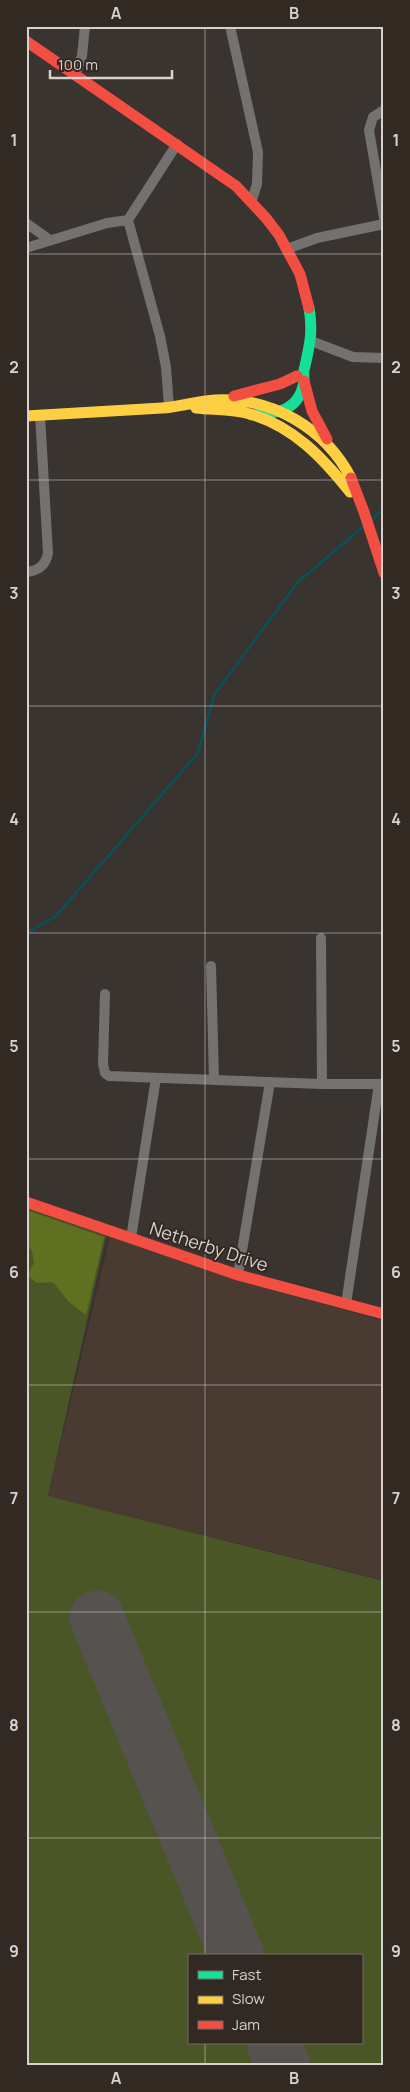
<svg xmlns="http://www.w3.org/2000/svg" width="410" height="2092" viewBox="0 0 410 2092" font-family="Manrope,sans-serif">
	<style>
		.built { fill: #4a3b32 }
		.green { fill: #4b5627; fill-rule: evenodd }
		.forest { fill: #5f7121 }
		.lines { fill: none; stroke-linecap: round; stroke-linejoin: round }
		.stream { stroke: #07525b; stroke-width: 2.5 }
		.runway { stroke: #565250; stroke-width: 55 }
		.street { stroke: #747171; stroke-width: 10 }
		.fast { stroke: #16e098; stroke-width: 11 }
		.slow { stroke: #ffcf43; stroke-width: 11 }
		.jam { stroke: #f24e42; stroke-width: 11 }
		.grid { fill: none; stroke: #d7d0cd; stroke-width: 1; stroke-opacity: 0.55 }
		.labels { text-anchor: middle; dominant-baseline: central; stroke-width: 4; stroke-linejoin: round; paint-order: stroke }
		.street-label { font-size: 18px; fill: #d7d0cd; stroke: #322923 }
		.neatline { fill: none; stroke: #d7d0cd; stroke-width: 2 }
		.grid-label { font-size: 16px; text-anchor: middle; font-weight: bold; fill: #d7d0cd }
	</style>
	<rect width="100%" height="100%" fill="#3a3430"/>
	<path class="built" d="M 110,1237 L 237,1280 L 384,1321 L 384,1580 L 48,1496 Z"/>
	<path class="green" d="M 26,1208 L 106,1236 L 48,1496 L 384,1581 L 384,2066 L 26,2066 ZM 189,1956 L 361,1956 L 361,2043 L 189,2043 Z"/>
	<path class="forest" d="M 26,1210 L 104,1237 L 86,1315 L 69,1302 L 53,1282 L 37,1283 L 27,1275 L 34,1263 L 32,1251 L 26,1243 Z"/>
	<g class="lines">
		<path class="stream" d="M 372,519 L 384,509
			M 26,933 L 55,917 L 198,753 L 214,695 L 298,582 L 364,526"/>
		<path class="runway" d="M 97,1618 L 237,1956
			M 274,2043 L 283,2066"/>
		<path class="street" d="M 230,26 L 258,152 L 257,184 L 252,200
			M 75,75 L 82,56 L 85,26
			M 384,110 L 373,117 L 369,130 L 384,218
			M 128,220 L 160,336 L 166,367 L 169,407
			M 26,223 L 50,240
			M 26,248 L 107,223 L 128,220 L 177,144
			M 287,249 L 317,238 L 384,224
			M 311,341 L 353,357 L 384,358
			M 26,572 C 38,571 46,565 48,553 L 40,415
			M 321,938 L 322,1084
			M 211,966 L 214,1079
			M 105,994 L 103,1064 L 105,1073 L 109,1076 L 322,1084 L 384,1084
			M 131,1238 L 156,1078
			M 238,1275 L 270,1082
			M 346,1304 L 379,1084"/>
		<path class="fast" d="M 251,415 C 276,414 300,411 304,381 C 304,376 303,371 305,366 C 310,344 313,330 309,308"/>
		<path class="slow" d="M 196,408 C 214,410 233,409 250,414 C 293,426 323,458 350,492
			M 26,416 C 71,413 117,411 162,408 C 180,407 197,401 215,400 C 272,397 325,428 351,478"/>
		<path class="jam" d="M 26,41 L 236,186 L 266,218 L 279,235 L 300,274 L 309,308
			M 304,381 L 312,411 L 327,439
			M 234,396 L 280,384 L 297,376
			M 351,478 L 364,512 L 384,573
			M 26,1202 L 238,1275 L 384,1314"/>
	</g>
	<path class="grid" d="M 205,26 L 205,1956M 26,254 L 384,254M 26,480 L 384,480M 26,706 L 384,706M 26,933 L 384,933M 26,1159 L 384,1159M 26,1385 L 384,1385M 26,1612 L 384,1612M 26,1838 L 384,1838M 205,2043 L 205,2066"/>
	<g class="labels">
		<g class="street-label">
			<text transform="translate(209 1246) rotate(18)">Netherby Drive</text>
		</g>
	</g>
	<rect width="410" height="2092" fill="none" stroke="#322923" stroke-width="55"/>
	<rect x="188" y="1954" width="175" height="90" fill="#322923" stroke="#746c67"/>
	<rect x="198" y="1971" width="25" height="8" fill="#16e098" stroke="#746c67"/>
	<text x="232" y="1980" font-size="15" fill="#d7d0cd">Fast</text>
	<rect x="198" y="1996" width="25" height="8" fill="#ffcf43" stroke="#746c67"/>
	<text x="232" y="2004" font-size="15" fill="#d7d0cd">Slow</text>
	<rect x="198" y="2021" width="25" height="8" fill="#f24e42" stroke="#746c67"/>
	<text x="232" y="2030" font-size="15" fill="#d7d0cd">Jam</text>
	<path d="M50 70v8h122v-8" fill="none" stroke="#d7d0cd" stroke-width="2.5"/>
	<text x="58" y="70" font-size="15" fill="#d7d0cd" stroke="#322923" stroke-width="4" paint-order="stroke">100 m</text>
	<rect x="28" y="28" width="354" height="2036" class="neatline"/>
	<g class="grid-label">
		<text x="116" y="19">A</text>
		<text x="294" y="19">B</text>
		<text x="14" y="146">1</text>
		<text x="396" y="146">1</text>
		<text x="14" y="373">2</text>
		<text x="396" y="373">2</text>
		<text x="14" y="599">3</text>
		<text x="396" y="599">3</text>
		<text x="14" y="825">4</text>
		<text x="396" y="825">4</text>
		<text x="14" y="1052">5</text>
		<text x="396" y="1052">5</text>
		<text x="14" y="1278">6</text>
		<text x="396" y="1278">6</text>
		<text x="14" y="1504">7</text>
		<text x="396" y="1504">7</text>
		<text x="14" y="1731">8</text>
		<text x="396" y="1731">8</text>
		<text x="14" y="1957">9</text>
		<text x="396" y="1957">9</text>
		<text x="116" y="2084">A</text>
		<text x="294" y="2084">B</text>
	</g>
</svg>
